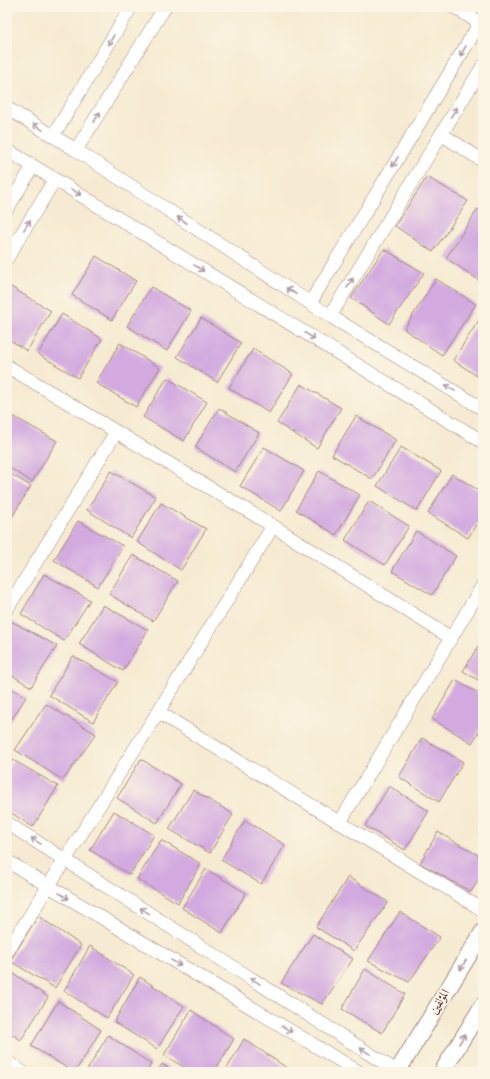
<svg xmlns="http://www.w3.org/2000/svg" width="490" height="1079" viewBox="0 0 490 1079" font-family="'Sorts Mill Goudy',Amiri,serif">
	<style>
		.building { fill: #d2aae0 }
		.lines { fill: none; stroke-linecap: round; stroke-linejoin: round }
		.minor-casing { stroke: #a0857e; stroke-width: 14 }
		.tertiary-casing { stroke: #a0857e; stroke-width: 18 }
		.minor { stroke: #fff; stroke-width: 13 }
		.tertiary { stroke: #fff; stroke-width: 16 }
		.oneway { stroke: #ae9aa0 }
		.labels { text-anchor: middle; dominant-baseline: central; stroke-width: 4; stroke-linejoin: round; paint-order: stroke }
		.street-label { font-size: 12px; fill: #4a1f2b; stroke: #fcf5e5 }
	</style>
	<rect width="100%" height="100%" fill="#fcf5e5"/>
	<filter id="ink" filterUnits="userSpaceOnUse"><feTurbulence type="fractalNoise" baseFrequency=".025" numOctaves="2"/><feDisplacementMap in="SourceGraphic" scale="8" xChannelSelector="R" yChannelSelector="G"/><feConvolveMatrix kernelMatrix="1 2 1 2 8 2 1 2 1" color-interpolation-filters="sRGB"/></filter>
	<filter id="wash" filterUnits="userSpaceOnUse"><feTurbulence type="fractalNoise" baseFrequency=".012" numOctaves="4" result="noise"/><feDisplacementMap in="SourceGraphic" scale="16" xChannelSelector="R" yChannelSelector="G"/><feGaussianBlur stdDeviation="0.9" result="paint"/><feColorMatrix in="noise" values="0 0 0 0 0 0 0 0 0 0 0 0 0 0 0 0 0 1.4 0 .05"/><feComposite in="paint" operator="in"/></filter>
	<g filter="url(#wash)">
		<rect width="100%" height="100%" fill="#f6ebd2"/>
		<g id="blocks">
			<path class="building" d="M 427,177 L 468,201 L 433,252 L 395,226 Z
				M 478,209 L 483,212 L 483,283 L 446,258 Z
				M 384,249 L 424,273 L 389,324 L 351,298 Z
				M 96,256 L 136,281 L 112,320 L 72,295 Z
				M 436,279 L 476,304 L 442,355 L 404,329 Z
				M 11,287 L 51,311 L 27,351 L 7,338 L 7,293 Z
				M 151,287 L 191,311 L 167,351 L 127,326 Z
				M 62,314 L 102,339 L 78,378 L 38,354 Z
				M 483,314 L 483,380 L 453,360 Z
				M 201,318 L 241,343 L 217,382 L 177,357 Z
				M 120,343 L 160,368 L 136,407 L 96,383 Z
				M 253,349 L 293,374 L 269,413 L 229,388 Z
				M 167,378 L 207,402 L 184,441 L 143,417 Z
				M 301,384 L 341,408 L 317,448 L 277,423 Z
				M 219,408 L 259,433 L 235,472 L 195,447 Z
				M 11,415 L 57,441 L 32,482 L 7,466 L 7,422 Z
				M 356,416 L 396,440 L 372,479 L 332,455 Z
				M 264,447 L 304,471 L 281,511 L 240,486 Z
				M 401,447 L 441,471 L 417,511 L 377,486 Z
				M 111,471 L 156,497 L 131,538 L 87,510 Z
				M 319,471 L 360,495 L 336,535 L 296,510 Z
				M 7,472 L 31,486 L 7,525 Z
				M 452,474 L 483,493 L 483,513 L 468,538 L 428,513 Z
				M 369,501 L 409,526 L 385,565 L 345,540 Z
				M 161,503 L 206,529 L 181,570 L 137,542 Z
				M 78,521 L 123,546 L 98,587 L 54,560 Z
				M 416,531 L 456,556 L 432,595 L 392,571 Z
				M 133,555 L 178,581 L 153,621 L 109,594 Z
				M 44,574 L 90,600 L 64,641 L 21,614 Z
				M 103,605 L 148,630 L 123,671 L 79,644 Z
				M 11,621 L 57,646 L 31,687 L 7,672 L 7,628 Z
				M 483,638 L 483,683 L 463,671 Z
				M 73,656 L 118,682 L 93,722 L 49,695 Z
				M 455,680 L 483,696 L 483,725 L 472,743 L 432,719 Z
				M 7,686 L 26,697 L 7,727 Z
				M 46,704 L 96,734 L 63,780 L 15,750 Z
				M 422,738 L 463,762 L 439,802 L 399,777 Z
				M 141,759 L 181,784 L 157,823 L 117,798 Z
				M 13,760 L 58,786 L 33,827 L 7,810 L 7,770 Z
				M 389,786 L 429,811 L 405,850 L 365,826 Z
				M 193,790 L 233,814 L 210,853 L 169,829 Z
				M 114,811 L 154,835 L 130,875 L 90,850 Z
				M 245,820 L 285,845 L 261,884 L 221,860 Z
				M 438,832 L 483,858 L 483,873 L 471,892 L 420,863 Z
				M 161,840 L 201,864 L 178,903 L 137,879 Z
				M 206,869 L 246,893 L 222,933 L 182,908 Z
				M 348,877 L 388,902 L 354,951 L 316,927 Z
				M 400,912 L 440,937 L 409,982 L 368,961 Z
				M 38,916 L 81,945 L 55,988 L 10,961 Z
				M 313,934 L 353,959 L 322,1004 L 281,983 Z
				M 90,946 L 134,975 L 107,1018 L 64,991 Z
				M 7,969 L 48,997 L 21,1040 L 7,1031 Z
				M 365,969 L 405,994 L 382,1033 L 342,1009 Z
				M 140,977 L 184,1006 L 157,1049 L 114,1022 Z
				M 58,1001 L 101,1030 L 75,1072 L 74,1072 L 31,1046 Z
				M 191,1010 L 234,1039 L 214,1072 L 192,1072 L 164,1055 Z
				M 108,1035 L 151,1064 L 147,1072 L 86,1072 Z
				M 244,1039 L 287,1068 L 285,1072 L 225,1072 Z
				M 162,1064 L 174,1072 L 157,1072 Z"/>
		</g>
	</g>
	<g filter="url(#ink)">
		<use href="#blocks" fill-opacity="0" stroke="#a0857e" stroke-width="1"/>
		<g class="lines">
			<g class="minor-casing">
				<path id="minor" d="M 454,7 L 480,23
					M 7,108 L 76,150 L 330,316 L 483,409
					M 441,134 L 483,161
					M 53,136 L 131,7
					M 7,150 L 483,442
					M 76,150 L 165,7
					M 7,209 L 33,166
					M 7,258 L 55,179
					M 310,303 L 483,18
					M 330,316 L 483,66
					M 7,366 L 273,526 L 451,638
					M 7,609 L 116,432
					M 158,712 L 483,910
					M 340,822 L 483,585
					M 7,823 L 398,1072
					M 7,861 L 359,1072
					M 7,952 L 158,712 L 273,526
					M 7,1062 L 22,1072"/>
			</g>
			<g class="tertiary-casing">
				<path id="tertiary" d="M 397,1072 L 483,932
					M 442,1072 L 483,1005"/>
			</g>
			<use href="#minor" class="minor"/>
			<use href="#tertiary" class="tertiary"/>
		</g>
		<defs><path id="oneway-shaft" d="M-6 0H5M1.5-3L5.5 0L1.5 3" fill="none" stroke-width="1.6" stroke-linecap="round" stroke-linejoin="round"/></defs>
		<g class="oneway">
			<use href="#oneway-shaft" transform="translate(111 40) rotate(121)"/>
			<use href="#oneway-shaft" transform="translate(463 51) rotate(121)"/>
			<use href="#oneway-shaft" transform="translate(454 112) rotate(-58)"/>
			<use href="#oneway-shaft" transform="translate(97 117) rotate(-58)"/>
			<use href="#oneway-shaft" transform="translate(38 127) rotate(-148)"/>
			<use href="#oneway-shaft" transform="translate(395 162) rotate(121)"/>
			<use href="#oneway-shaft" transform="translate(76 192) rotate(32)"/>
			<use href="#oneway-shaft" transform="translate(182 220) rotate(-147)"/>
			<use href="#oneway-shaft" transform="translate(27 225) rotate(-58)"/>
			<use href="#oneway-shaft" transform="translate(199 268) rotate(32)"/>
			<use href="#oneway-shaft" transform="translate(350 283) rotate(-59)"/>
			<use href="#oneway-shaft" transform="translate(291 291) rotate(-147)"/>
			<use href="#oneway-shaft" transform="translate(310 336) rotate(32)"/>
			<use href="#oneway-shaft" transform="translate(450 388) rotate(-149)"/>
			<use href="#oneway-shaft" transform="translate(36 841) rotate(-148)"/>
			<use href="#oneway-shaft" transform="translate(64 896) rotate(31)"/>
			<use href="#oneway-shaft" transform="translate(145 911) rotate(-148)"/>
			<use href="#oneway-shaft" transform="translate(176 963) rotate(31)"/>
			<use href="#oneway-shaft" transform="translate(463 965) rotate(121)"/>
			<use href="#oneway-shaft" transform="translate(255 981) rotate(-148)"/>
			<use href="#oneway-shaft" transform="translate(287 1029) rotate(31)"/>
			<use href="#oneway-shaft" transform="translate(462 1039) rotate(-59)"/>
			<use href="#oneway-shaft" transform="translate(365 1051) rotate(-148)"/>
		</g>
	</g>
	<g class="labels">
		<g class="street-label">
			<text transform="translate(440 1002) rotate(-59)">المؤلفين</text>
		</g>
	</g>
	<rect width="490" height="1079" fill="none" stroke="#fcf5e5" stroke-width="24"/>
</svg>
